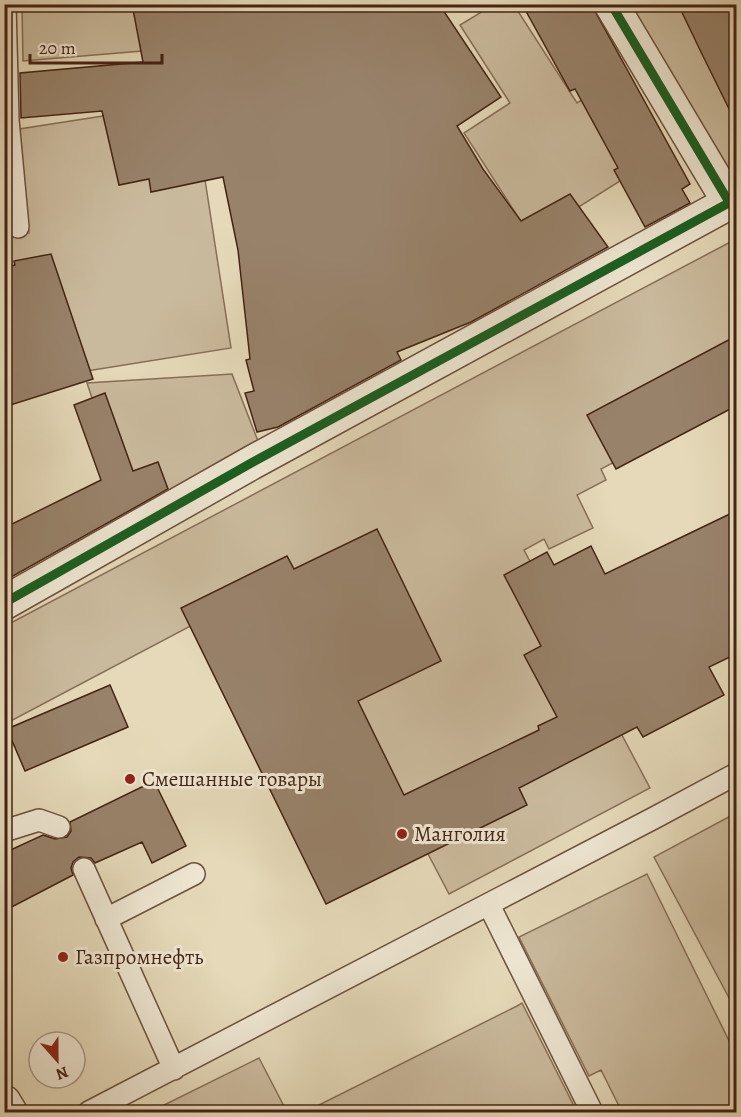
<svg xmlns="http://www.w3.org/2000/svg" width="741" height="1117" viewBox="0 0 741 1117" font-family="Alegreya,serif">
	<style>
		.green { fill: #caba9d; stroke: #886e58; stroke-width: 1.5 }
		.building { fill: #98826a; stroke: #452314; stroke-width: 1.5 }
		.lines { fill: none; stroke-linecap: round; stroke-linejoin: round }
		.service-casing { stroke: #6d503d; stroke-width: 24 }
		.minor-casing { stroke: #6d503d; stroke-width: 36 }
		.tertiary-casing { stroke: #6d503d; stroke-width: 36 }
		.service { stroke: #eee6d2; stroke-width: 21 }
		.minor { stroke: #eee6d2; stroke-width: 33 }
		.tertiary { stroke: #eee6d2; stroke-width: 33 }
		.cycleway-casing { stroke: #eee6d2; stroke-width: 13 }
		.cycleway { stroke: #1b5e20; stroke-width: 9 }
		.poi-dot { fill: #8f2418; stroke: #eee6d2; stroke-width: 2 }
		.labels { text-anchor: middle; dominant-baseline: central; stroke-width: 6; stroke-linejoin: round; paint-order: stroke }
		.poi-label { font-size: 21px; fill: #452314; stroke: #eee6d2; text-anchor: start }
	</style>
	<rect width="100%" height="100%" fill="#e5d9b9"/>
	<filter id="stains"><feTurbulence type="fractalNoise" baseFrequency=".00333" numOctaves="4"/><feColorMatrix values="0 0 0 0 .2 0 0 0 0 .09 0 0 0 0 .02 0 0 0 .5 -.17"/></filter>
	<radialGradient id="worn" r=".72"><stop offset=".6" stop-color="#630" stop-opacity="0"/><stop offset="1" stop-color="#630" stop-opacity=".3"/></radialGradient>
	<path class="green" d="M 22,5 L 145,5 L 154,50 L 23,61 Z
		M 493,5 L 514,5 L 577,103 L 607,84 L 655,159 L 531,237 L 464,133 L 510,103 L 460,25 Z
		M 630,5 L 736,5 L 736,182 L 733,184 Z
		M 193,102 L 231,348 L 5,384 L 4,200 L 10,236 L 29,233 L 13,130 Z
		M 736,239 L 736,397 L 601,469 L 606,480 L 577,495 L 593,528 L 549,549 L 544,539 L 524,550 L 650,788 L 449,894 L 283,577 L 5,724 L 5,626 Z
		M 232,374 L 263,454 L 151,514 L 106,441 L 87,383 Z
		M 736,813 L 736,1011 L 654,857 Z
		M 647,874 L 736,1055 L 736,1104 L 719,1112 L 622,1112 L 601,1070 L 589,1076 L 519,937 Z
		M 522,1003 L 577,1112 L 305,1112 L 517,1006 Z
		M 259,1058 L 287,1112 L 150,1112 Z"/>
	<path class="building" d="M 132,4 L 439,4 L 501,97 L 457,126 L 483,169 L 521,221 L 570,194 L 608,247 L 471,322 L 397,352 L 401,360 L 278,427 L 257,432 L 245,393 L 254,391 L 246,360 L 250,359 L 238,250 L 223,177 L 151,192 L 149,179 L 119,185 L 102,111 L 21,118 L 20,73 L 143,62 Z
		M 522,4 L 591,4 L 690,184 L 682,189 L 690,203 L 645,227 L 614,170 L 618,168 L 575,89 L 570,91 Z
		M 678,4 L 736,4 L 736,123 L 700,50 Z
		M 51,254 L 93,379 L 4,407 L 4,268 L 15,265 L 14,261 Z
		M 736,336 L 736,406 L 616,469 L 587,415 Z
		M 105,393 L 133,471 L 158,462 L 168,489 L 4,581 L 4,528 L 101,480 L 74,405 Z
		M 736,511 L 736,654 L 709,667 L 724,695 L 643,737 L 637,727 L 519,788 L 527,805 L 326,904 L 181,608 L 287,556 L 294,569 L 377,529 L 441,661 L 358,701 L 404,795 L 539,730 L 538,726 L 557,717 L 524,655 L 541,646 L 504,575 L 547,552 L 554,565 L 591,546 L 605,574 Z
		M 110,685 L 128,727 L 25,771 L 7,729 Z
		M 154,781 L 186,846 L 152,863 L 142,842 L 95,863 L 91,858 L 79,857 L 73,862 L 71,868 L 73,875 L 4,911 L 4,853 L 43,835 L 55,839 L 67,837 L 71,831 L 70,822 Z"/>
	<g class="lines">
		<g class="service-casing">
			<path id="service" d="M 5,4 L 8,120 L 18,227
				M 4,831 L 39,820 L 59,827
				M 84,869 L 174,1069
				M 489,905 L 592,1112
				M 106,919 L 194,874
				M 89,1112 L 654,818 L 736,774"/>
		</g>
		<g class="minor-casing">
			<path id="minor" d="M 611,4 L 729,202
				M 4,603 L 253,462 L 736,199"/>
		</g>
		<g class="tertiary-casing">
			<path id="tertiary" d="M 4,1102 L 10,1112"/>
		</g>
		<use href="#service" class="service"/>
		<use href="#minor" class="minor"/>
		<use href="#tertiary" class="tertiary"/>
		<g class="cycleway-casing">
			<path id="cycleway" d="M 611,4 L 729,202
				M 4,603 L 253,462 L 736,199"/>
		</g>
		<use href="#cycleway" class="cycleway"/>
	</g>
	<g class="poi-dot">
		<circle cx="130" cy="779" r="6"/>
		<circle cx="402" cy="834" r="6"/>
		<circle cx="63" cy="957" r="6"/>
	</g>
	<g class="labels">
		<g class="poi-label">
			<text x="142" y="779">Смешанные товары</text>
			<text x="414" y="834">Манголия</text>
			<text x="75" y="957">Газпромнефть</text>
		</g>
	</g>
	<rect width="741" height="1117" fill="none" stroke="#e5d9b9" stroke-width="24"/>
	<rect x="6" y="6" width="729" height="1105" fill="none" stroke="#452314" stroke-width="3"/>
	<rect x="12" y="12" width="717" height="1093" fill="none" stroke="#452314" stroke-width="1.5"/>
	<g transform="translate(57 1060) rotate(159)"><circle r="28" fill="#eee6d2" stroke="#aa9886" stroke-width="1.5"/>
	<path d="M0-4.5L10 22L0 15L-10 22Z" fill="#8f2418"/>
	<text y="-9" font-size="16" font-weight="bold" text-anchor="middle" fill="#452314">N</text>
	</g>
	<path d="M30 54v9h132v-9" fill="none" stroke="#452314" stroke-width="3"/>
	<text x="39" y="54" font-size="18" fill="#452314" stroke="#eee6d2" stroke-width="4.5" paint-order="stroke">20 m</text>
	<rect width="100%" height="100%" filter="url(#stains)"/>
	<rect width="100%" height="100%" fill="url(#worn)"/>
</svg>
